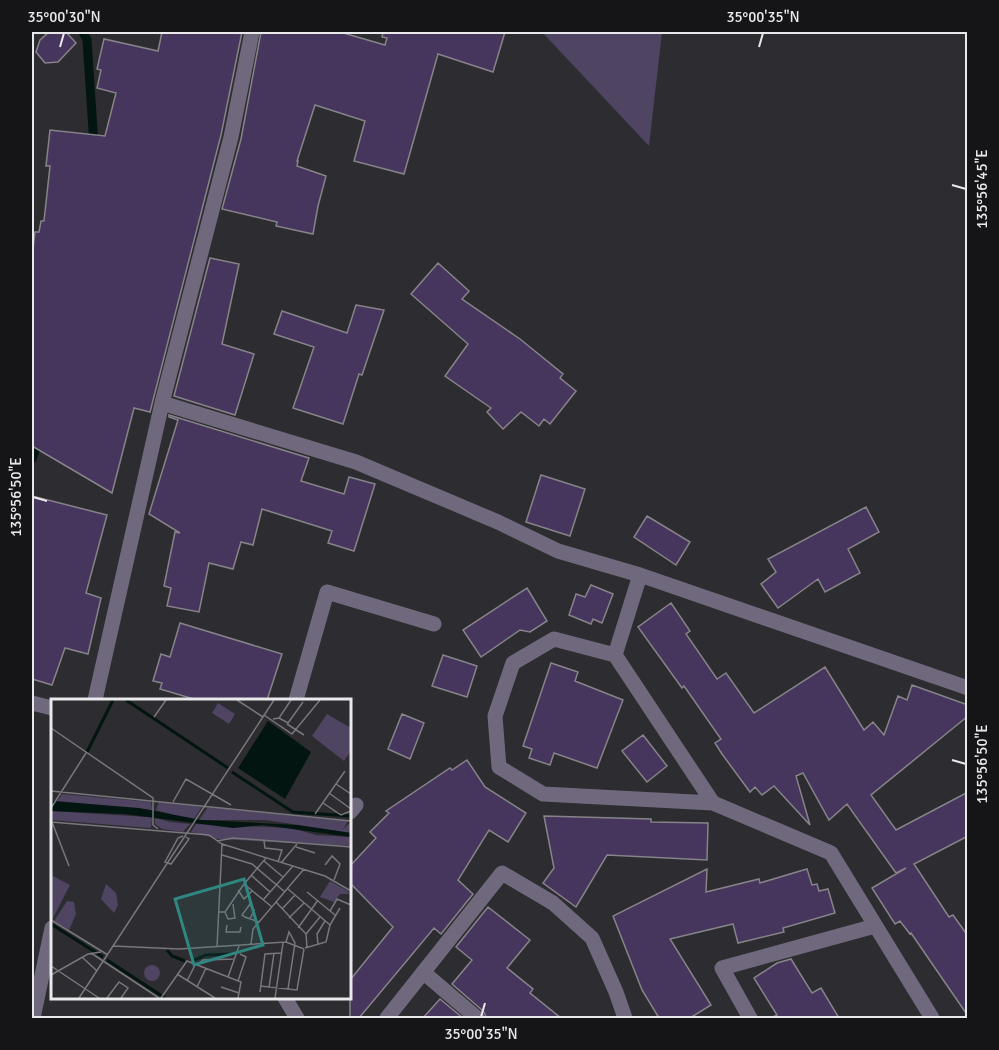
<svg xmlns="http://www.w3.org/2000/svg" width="999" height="1050" viewBox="0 0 999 1050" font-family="Signika,sans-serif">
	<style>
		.green { fill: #4f4461 }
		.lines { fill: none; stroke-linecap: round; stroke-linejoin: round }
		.stream { stroke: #031510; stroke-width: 9 }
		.building { fill: #46355d; stroke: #868489; stroke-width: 1.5 }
		.street { stroke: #70697d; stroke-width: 15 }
		.ticks { fill: none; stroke: #e9e8eb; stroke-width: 2 }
		.inset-river { fill: none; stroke: #031510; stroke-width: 3 }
		.inset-road { fill: none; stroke: #78777b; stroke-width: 1.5 }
		.view { fill: #308781; fill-opacity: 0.15; stroke: #308781; stroke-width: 3 }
		.inset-edge { fill: none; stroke: #e9e8eb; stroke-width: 3 }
		.neatline { fill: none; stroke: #e9e8eb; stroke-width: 2 }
		.ticks-label { font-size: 15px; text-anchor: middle; fill: #e9e8eb }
	</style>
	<rect width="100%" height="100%" fill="#2d2c30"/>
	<path class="green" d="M 542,32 L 662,32 L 649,146 Z"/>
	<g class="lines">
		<path class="stream" d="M 83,32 L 87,40 L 94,145
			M 32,459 L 40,437"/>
	</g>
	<path class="building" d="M 49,32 L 66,32 L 76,43 L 58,62 L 45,63 L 36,52 L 40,40 Z
		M 162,32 L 242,32 L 221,135 L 150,412 L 134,408 L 112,493 L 32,446 L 32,257 L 35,232 L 39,232 L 41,221 L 44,221 L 50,166 L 46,166 L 50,130 L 105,136 L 116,93 L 97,88 L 101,70 L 97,69 L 104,39 L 158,51 Z
		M 261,32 L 340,32 L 385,45 L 387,38 L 382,37 L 383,32 L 505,32 L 493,72 L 438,54 L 404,174 L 354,161 L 365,121 L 315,105 L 297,161 L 298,161 L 297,166 L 326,176 L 318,206 L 313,234 L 276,226 L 277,222 L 222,209 L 241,139 Z
		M 210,258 L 239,264 L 222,344 L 254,354 L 235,415 L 174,396 Z
		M 438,263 L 469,291 L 462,299 L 520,339 L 563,374 L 560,378 L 576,391 L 550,424 L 544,419 L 539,426 L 521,412 L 503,429 L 487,412 L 491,408 L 445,376 L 468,344 L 411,294 Z
		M 356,305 L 384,310 L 362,375 L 359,374 L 343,424 L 293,408 L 314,347 L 274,334 L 282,311 L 347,333 Z
		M 169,415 L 309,458 L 301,481 L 344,494 L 349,477 L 375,484 L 354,551 L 328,543 L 332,531 L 262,509 L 253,545 L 241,542 L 233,569 L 209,563 L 199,612 L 167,606 L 171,588 L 164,586 L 175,532 L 180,533 L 149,514 L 178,420 L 169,417 Z
		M 541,475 L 585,489 L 570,536 L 526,522 Z
		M 32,496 L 107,515 L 86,593 L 101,598 L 88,654 L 65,648 L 52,685 L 32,679 Z
		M 866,507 L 879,532 L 848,549 L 860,573 L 825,592 L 818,579 L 778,608 L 761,584 L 776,572 L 768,559 Z
		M 647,516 L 690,542 L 676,565 L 634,537 Z
		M 591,585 L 613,594 L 602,623 L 593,619 L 591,624 L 569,615 L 576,594 L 585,597 Z
		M 527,588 L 547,621 L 530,632 L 520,630 L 481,657 L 463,630 Z
		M 671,603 L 690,631 L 686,634 L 717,679 L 726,673 L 754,713 L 825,667 L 864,730 L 873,722 L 884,735 L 898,696 L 907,700 L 912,685 L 968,705 L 968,716 L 871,795 L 896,830 L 968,792 L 968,836 L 914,864 L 949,917 L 953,915 L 968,936 L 968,1016 L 911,933 L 910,934 L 900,921 L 895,924 L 872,888 L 906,868 L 896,873 L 847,804 L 829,820 L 803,773 L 796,776 L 810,825 L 774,786 L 762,795 L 755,787 L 750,792 L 722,754 L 715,743 L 721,739 L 684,686 L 682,688 L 638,627 Z
		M 180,623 L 282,654 L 267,700 L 197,700 L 160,689 L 162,683 L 153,681 L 161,654 L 170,657 Z
		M 443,655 L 477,666 L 467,697 L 432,686 Z
		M 551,663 L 578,672 L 575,681 L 623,700 L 597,768 L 554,753 L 550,765 L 529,758 L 532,749 L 523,746 Z
		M 402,714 L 424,723 L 410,759 L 388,749 Z
		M 643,735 L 667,766 L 647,782 L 622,751 Z
		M 467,760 L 485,787 L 526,813 L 508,842 L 489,830 L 458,880 L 473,894 L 441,934 L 434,928 L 359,1018 L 350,1018 L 350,980 L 393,927 L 350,883 L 350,866 L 376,838 L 370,832 L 389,813 L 386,811 L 450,768 L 452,770 Z
		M 544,816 L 651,819 L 651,822 L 708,823 L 707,860 L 607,855 L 576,907 L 543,883 L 554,868 Z
		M 707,869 L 706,892 L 759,879 L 760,883 L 807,869 L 812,885 L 817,884 L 819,891 L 828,889 L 835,913 L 783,928 L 784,932 L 738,943 L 733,924 L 670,939 L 711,1005 L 690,1018 L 659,1018 L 642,990 L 613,916 Z
		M 488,907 L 530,940 L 507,968 L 533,989 L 530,993 L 561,1018 L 487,1018 L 483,1011 L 452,984 L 472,960 L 456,947 Z
		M 791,959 L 812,993 L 821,988 L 839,1018 L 771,1018 L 777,1015 L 754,978 L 777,963 Z
		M 440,999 L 463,1018 L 423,1018 Z"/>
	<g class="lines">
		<path class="street" d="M 162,403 L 356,462 L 498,522 L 558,551 L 640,575 L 968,688
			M 640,575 L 615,655 L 713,803 L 831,853 L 932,1018
			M 615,655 L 554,639 L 513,663 L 495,716 L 499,767 L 543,794 L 713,803
			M 95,700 L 162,403 L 231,137 L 252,32
			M 296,700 L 327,592 L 434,624
			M 32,703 L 52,708
			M 350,812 L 356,805
			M 423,972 L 477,1018
			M 285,998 L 297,1018
			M 33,1018 L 52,928
			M 387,1018 L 502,873 L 553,903 L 592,938 L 616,992 L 625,1018
			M 750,1018 L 722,968 L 875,926"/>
	</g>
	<path class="ticks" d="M 60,47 L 64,33M 759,47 L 763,33M 952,185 L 966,189M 33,497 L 47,501M 952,760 L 966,764M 481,1017 L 485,1003"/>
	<g transform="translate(51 699)">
		<rect width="300" height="300" fill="#2d2c30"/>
		<path d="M 167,4 L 184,15 L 178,25 L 161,14 ZM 276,15 L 300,29 L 300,52 L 293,62 L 261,37 ZM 11,95 L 100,103 L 101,111 L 6,102 ZM 108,103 L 151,108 L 143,120 L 134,119 L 105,111 ZM 157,108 L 297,122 L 292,130 L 300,123 L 300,134 L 215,121 L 148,121 ZM 0,112 L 97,118 L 101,118 L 100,129 L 0,121 ZM 104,119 L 120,123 L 139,125 L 132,133 L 111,130 L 104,125 ZM 145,125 L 241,129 L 265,136 L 300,138 L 300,147 L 167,140 L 140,133 ZM 0,176 L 19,186 L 1,221 L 0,220 ZM 279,182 L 297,192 L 298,195 L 289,195 L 283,203 L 269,198 ZM 55,185 L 65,194 L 67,206 L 63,214 L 50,200 ZM 16,202 L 23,203 L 25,215 L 18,231 L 3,222 ZM93 274a8 8 0 1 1 16 0a8 8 0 1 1-16 0Z" fill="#4f4461"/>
		<path d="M 217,22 L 260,53 L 234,100 L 187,69 ZM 0,102 L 88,109 L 150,121 L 246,126 L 300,134 L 300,138 L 212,126 L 182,129 L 73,115 L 0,112 Z" fill="#031510"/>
		<path class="inset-river" d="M 75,1 L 177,69M 36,53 L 62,1M 181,73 L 242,113 L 298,117M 0,225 L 52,258M 116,251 L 121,257 L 134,262M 56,261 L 114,299M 141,262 L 155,256 L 183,255"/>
		<path class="inset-road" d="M 186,1 L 212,18M 213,16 L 241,35 L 269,1M 103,18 L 115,1M 228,19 L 237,24 L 252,3M 222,20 L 228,19 L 240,1M 236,25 L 253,36M 0,29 L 102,99 L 102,126 L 107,130M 285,85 L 300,95M 0,92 L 300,122M 278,94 L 300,110M 122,103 L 135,80 L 180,106M 272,104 L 290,116 L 300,112M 0,109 L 35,54M 264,115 L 294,72M 0,123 L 158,136 L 171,145 L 274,177 L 300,192M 1,123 L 18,167M 132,137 L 127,139 L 114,163 L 120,165 L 138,140 L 135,138M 166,142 L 182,139 L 300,148M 213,142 L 214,149 L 231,151 L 227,163M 245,148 L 264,154M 171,156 L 201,165 L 234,193M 215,159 L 193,185 L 221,208M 213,162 L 232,178M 230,164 L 246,145M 274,166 L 281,157 L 289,165 L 283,181M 200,176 L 219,193M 237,190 L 279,226 L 275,243 L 254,249M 187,191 L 193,200 L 201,192M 256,193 L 284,216M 212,201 L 242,167M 225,203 L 255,235 L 256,248M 231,210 L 244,196M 279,212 L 286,200 L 300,206M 168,213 L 174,213 L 193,185M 174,213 L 177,220 L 184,219 L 182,205M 238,219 L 253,204M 199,220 L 203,211 L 199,205 L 191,216 L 194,218 L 208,223M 0,221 L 57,256M 176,226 L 175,233 L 189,233 L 190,228M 279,226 L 289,209M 247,229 L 267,201M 255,235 L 269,218M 235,243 L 238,233 L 244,244 L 237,290M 200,245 L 202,230 L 253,170M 267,245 L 266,235 L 274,222M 62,247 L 128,250 L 235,243 L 253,250M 166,248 L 171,145M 40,254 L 108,299M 31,258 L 46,272M 147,265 L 152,261 L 184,260M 0,267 L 48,299M 126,275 L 164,299M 0,276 L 37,255 L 50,253M 177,278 L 188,247M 136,282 L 145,264M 187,282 L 195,258 L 189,255M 209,287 L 246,291 L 253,250M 146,288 L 155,269M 170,288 L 188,294M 218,289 L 223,254M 209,293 L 214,255 L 230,254M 28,299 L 223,1M 56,299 L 68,283 L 77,289 L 70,299M 110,299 L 136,262 L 190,283 L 187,299M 224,299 L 232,244"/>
		<path class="view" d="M 193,180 L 212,246 L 143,266 L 124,200 Z"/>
		<rect width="300" height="300" class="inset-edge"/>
	</g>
	<rect width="999" height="1050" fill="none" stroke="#151517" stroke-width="66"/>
	<rect x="33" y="33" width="933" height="984" class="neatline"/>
	<g class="ticks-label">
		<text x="64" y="22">35°00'30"N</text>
		<text x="763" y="22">35°00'35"N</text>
		<text transform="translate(982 189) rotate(-90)" y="5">135°56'45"E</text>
		<text transform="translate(16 497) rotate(-90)" y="5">135°56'50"E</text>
		<text transform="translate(982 764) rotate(-90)" y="5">135°56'50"E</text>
		<text x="481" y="1039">35°00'35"N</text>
	</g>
</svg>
